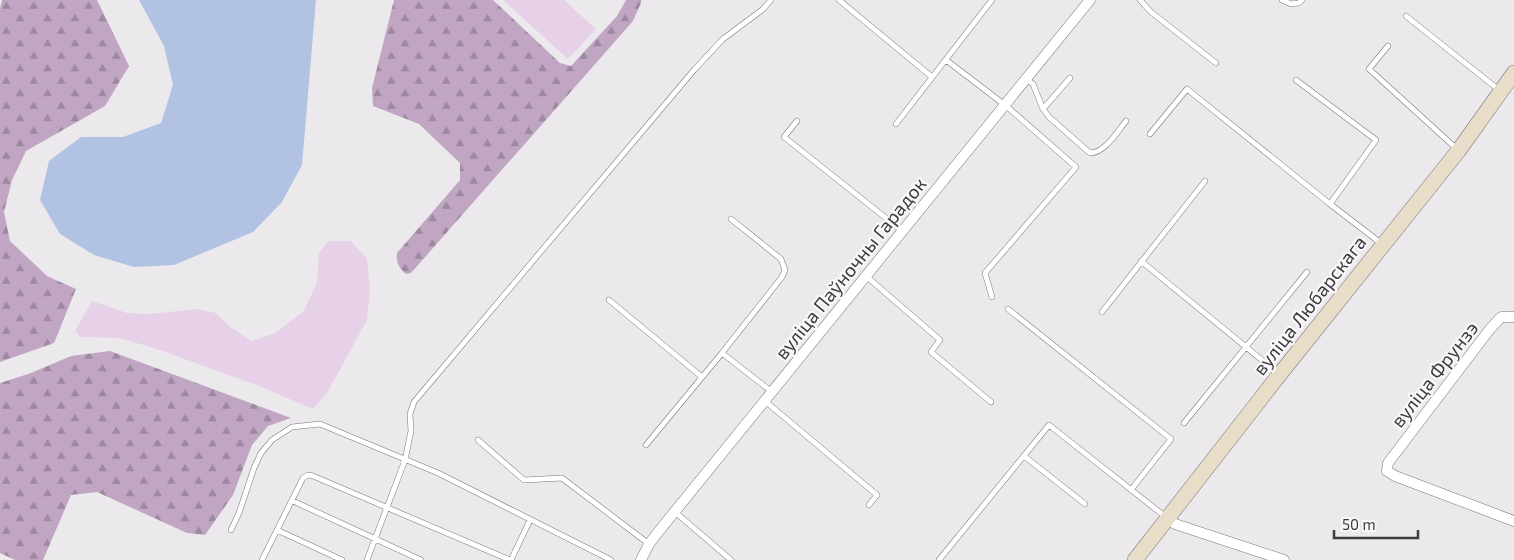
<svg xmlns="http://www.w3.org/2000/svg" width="1514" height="560" viewBox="0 0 1514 560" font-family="'Exo 2',sans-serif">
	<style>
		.green { fill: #e7d1e9 }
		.forest { fill: url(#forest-firs) }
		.water { fill: #b1c2e2 }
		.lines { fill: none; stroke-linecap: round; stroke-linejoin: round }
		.lane-casing { stroke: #79777a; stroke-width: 6 }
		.street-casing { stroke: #79777a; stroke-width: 11 }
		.secondary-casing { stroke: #79777a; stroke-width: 16 }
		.lane { stroke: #fff; stroke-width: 5 }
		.street { stroke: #fff; stroke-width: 10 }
		.secondary { stroke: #e8ddc8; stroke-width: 15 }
		.labels { text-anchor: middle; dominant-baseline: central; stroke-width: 4.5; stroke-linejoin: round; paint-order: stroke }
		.street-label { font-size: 19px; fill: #3d3c3d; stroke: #f9f7fa }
	</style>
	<defs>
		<pattern id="forest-firs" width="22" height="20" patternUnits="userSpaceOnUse" patternTransform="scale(1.25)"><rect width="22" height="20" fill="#c0a6c3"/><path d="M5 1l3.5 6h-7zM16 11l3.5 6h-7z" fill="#9d88a0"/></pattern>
	</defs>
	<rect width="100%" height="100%" fill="#ece9ec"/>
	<path class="green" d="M 503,0 L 564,0 L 596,29 L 568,59 Z
		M 328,241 L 351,241 L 367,259 L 370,290 L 367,320 L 327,393 L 313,409 L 259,386 L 154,348 L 119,338 L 80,337 L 75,331 L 92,301 L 127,313 L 150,314 L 197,309 L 216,313 L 229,326 L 252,341 L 275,333 L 304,311 L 317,282 L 319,253 Z"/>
	<path class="forest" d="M 2,0 L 97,0 L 129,66 L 105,106 L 26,151 L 12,180 L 4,212 L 10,241 L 47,276 L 76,289 L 54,343 L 0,362 L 0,9 Z
		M 394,0 L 493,0 L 560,63 L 571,66 L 617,16 L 626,0 L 641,0 L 641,3 L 633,21 L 411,273 L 406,274 C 399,268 396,263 397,253 L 460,180 L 460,163 L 419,124 L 373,106 L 372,88 Z
		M 110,351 L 291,418 L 268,426 L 252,445 L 233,495 L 205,535 L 187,533 L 97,492 L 71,495 L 43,560 L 15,560 L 0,553 L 0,383 L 31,373 L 71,356 Z"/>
	<path class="water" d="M 139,0 L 316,0 L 302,165 L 282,202 L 253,232 L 174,265 L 134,267 L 94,255 L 60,234 L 40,200 L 49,161 L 81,137 L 123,137 L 161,123 L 173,85 L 164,46 Z"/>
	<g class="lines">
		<g class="lane-casing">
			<path id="lane" d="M 839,0 L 932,77
				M 1140,0 L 1151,12 L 1216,63
				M 1282,0 L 1291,4 L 1299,3 L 1302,0
				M 1406,16 L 1499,90
				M 1388,46 L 1369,69 L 1458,150
				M 946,60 L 1005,105 L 1076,167 L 985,273 L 992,297
				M 1026,79 L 1033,84 L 1043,109 L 1070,78
				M 1296,80 L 1376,140 L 1330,204 L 1382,244
				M 1043,109 L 1049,117 L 1090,153 C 1105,153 1117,132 1126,121
				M 797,121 L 784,137 L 901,230
				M 896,124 L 992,0
				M 1150,134 L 1187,89 L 1330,204
				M 1141,261 L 1279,374
				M 866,276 L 940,340 L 931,352 L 991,402
				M 609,300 L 702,377
				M 1008,309 L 1171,439 L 1131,490
				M 1102,312 L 1205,181
				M 722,353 L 772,392
				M 765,401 L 877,495 L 869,505
				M 1184,423 L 1307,272
				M 478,440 L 524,480 L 562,478 L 649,544
				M 646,445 L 722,353 L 782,277 L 785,270 L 781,259 L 731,219
				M 1024,456 L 1085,504
				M 293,501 L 421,560
				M 675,512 L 731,560
				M 231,530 L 239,513 L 254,468 L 261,453 L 272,440 L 292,427 L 320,424 L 438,473 L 611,560
				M 277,530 L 342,560
				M 262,560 L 303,478 L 308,475 L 313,476 L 510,560
				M 367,560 L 405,460 L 411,431 L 410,414 L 414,402 L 694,70 L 723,39 L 762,10 L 771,0
				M 511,560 L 530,520
				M 939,560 L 1049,425 L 1167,518"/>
		</g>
		<g class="street-casing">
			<path id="street" d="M 1514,317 L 1501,317 L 1490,329 L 1388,463 L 1387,471 L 1395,476 L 1514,521
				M 1167,518 L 1175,524 L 1284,560
				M 641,560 L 649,544 L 659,531 L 1090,0"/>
		</g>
		<g class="secondary-casing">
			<path id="secondary" d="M 1135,560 L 1280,374 L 1459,150 L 1514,73"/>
		</g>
		<use href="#lane" class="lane"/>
		<use href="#street" class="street"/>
		<use href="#secondary" class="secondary"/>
	</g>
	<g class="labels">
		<g class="street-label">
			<text transform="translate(850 268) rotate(-51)">вуліца Паўночны Гарадок</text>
			<text transform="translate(1309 305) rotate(-52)">вуліца Любарскага</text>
			<text transform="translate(1434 374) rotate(-52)">вуліца Фрунзэ</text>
		</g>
	</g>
	<path d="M1334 530v8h84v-8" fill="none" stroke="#3d3c3d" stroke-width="2.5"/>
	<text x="1342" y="530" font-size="15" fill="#3d3c3d" stroke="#f9f7fa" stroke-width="4" paint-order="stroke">50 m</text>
</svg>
